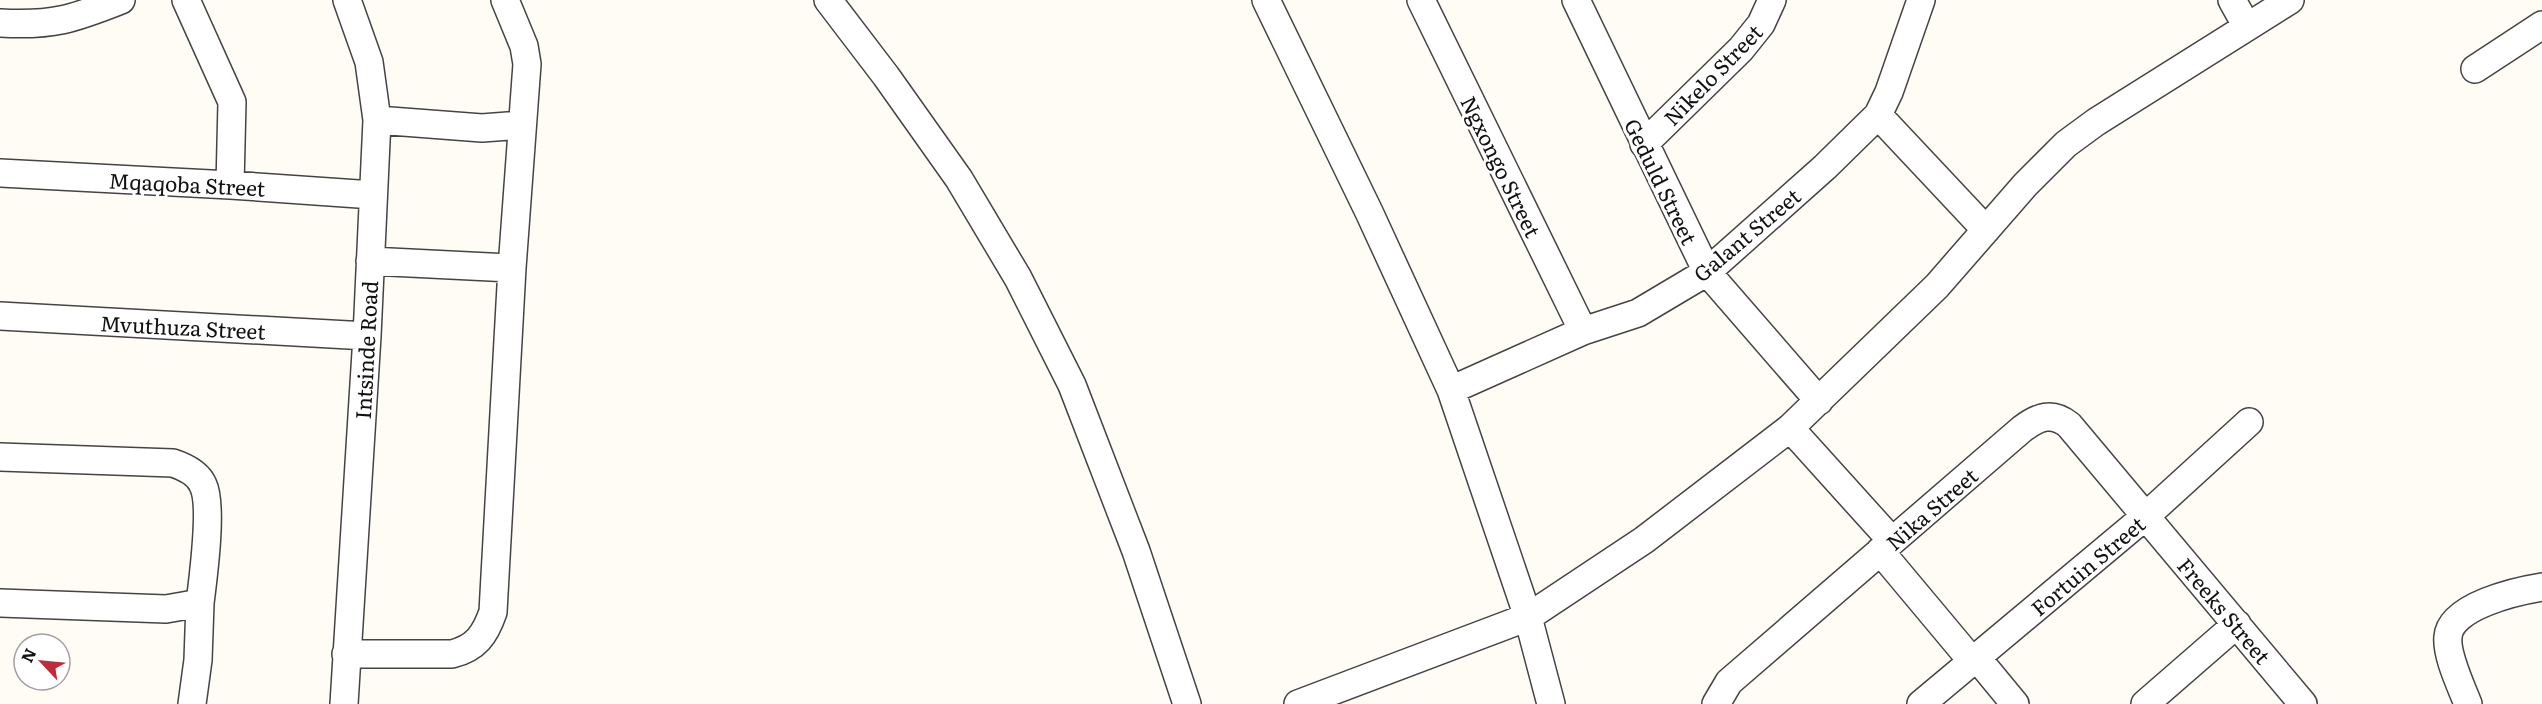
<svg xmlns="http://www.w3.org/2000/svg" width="2542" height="704" viewBox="0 0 2542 704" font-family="Literata,serif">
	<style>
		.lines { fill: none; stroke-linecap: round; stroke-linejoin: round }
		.minor-casing { stroke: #444; stroke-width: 30 }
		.minor { stroke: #fff; stroke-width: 27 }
		.labels { text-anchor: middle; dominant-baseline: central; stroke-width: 6; stroke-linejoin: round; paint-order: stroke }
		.street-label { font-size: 21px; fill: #111; stroke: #fff }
	</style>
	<rect width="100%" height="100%" fill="#fffcf5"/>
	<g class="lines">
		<g class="minor-casing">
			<path id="minor" d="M 186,0 L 232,102 L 230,185
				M 828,0 L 886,76 L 959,179 L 1018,278 L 1072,385 L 1136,551 L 1187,704
				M 1266,0 L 1369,212 L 1451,390 L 1528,617 L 1551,704
				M 1421,0 L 1583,331
				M 1576,0 L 1707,272 L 1819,401
				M 2232,0 L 2247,27
				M 0,23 C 53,26 73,19 121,0
				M 2475,69 L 2542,25
				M 1878,115 L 1986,230
				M 377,120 L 482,128 L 522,125
				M 1644,144 L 1741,49 L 1761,24 L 1772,0
				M 0,173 L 230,185 L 373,195
				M 370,261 L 512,268
				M 0,316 L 367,336
				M 1451,390 L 1583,331 L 1638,313 L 1707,272 L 1825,167 L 1878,115 L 1889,92 L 1921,0
				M 1790,428 L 1892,541
				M 0,457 L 173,463 C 185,467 198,473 203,485 C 213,505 203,579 200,603 L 166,609 L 0,603
				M 1880,551 L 1972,661
				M 346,654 L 452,654 C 476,648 485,635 493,612 L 512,268 L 527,64 L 524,46 L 505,0
				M 1977,658 L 2015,704
				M 192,704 L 198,660 L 200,603
				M 344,704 L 367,336 L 377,120 L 369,62 L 347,0
				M 1298,704 L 1528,617 L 1644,540 L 1790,428 L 1937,286 L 2025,185 L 2066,144 L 2096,122 L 2290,0
				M 1716,704 L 1729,682 L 2022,429 C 2038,417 2052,411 2069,425 L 2303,704
				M 1921,704 L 2147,515 L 2249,422
				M 2145,704 L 2237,624
				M 2468,704 C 2461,686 2446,655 2448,637 C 2450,606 2517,591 2542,587"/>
		</g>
		<use href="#minor" class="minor"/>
	</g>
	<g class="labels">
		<g class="street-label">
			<text transform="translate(1712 74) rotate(-46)">Nikelo Street</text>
			<text transform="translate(1502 166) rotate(64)">Ngxongo Street</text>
			<text transform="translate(1662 181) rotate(64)">Geduld Street</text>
			<text transform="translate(187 183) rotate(3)">Mqaqoba Street</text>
			<text transform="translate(1746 234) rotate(-40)">Galant Street</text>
			<text transform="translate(183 326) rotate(3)">Mvuthuza Street</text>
			<text transform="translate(365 350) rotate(-87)">Intsinde Road</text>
			<text transform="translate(1931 508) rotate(-41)">Nika Street</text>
			<text transform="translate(2087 565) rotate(-40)">Fortuin Street</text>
			<text transform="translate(2225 610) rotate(50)">Freeks Street</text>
		</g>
	</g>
	<g transform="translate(42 662) rotate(296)"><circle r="28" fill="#ffffff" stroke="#a0a0a0" stroke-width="1.5"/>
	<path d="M0-4.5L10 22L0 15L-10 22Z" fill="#bf2b36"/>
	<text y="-9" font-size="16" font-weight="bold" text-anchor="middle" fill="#111111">N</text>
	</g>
</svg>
